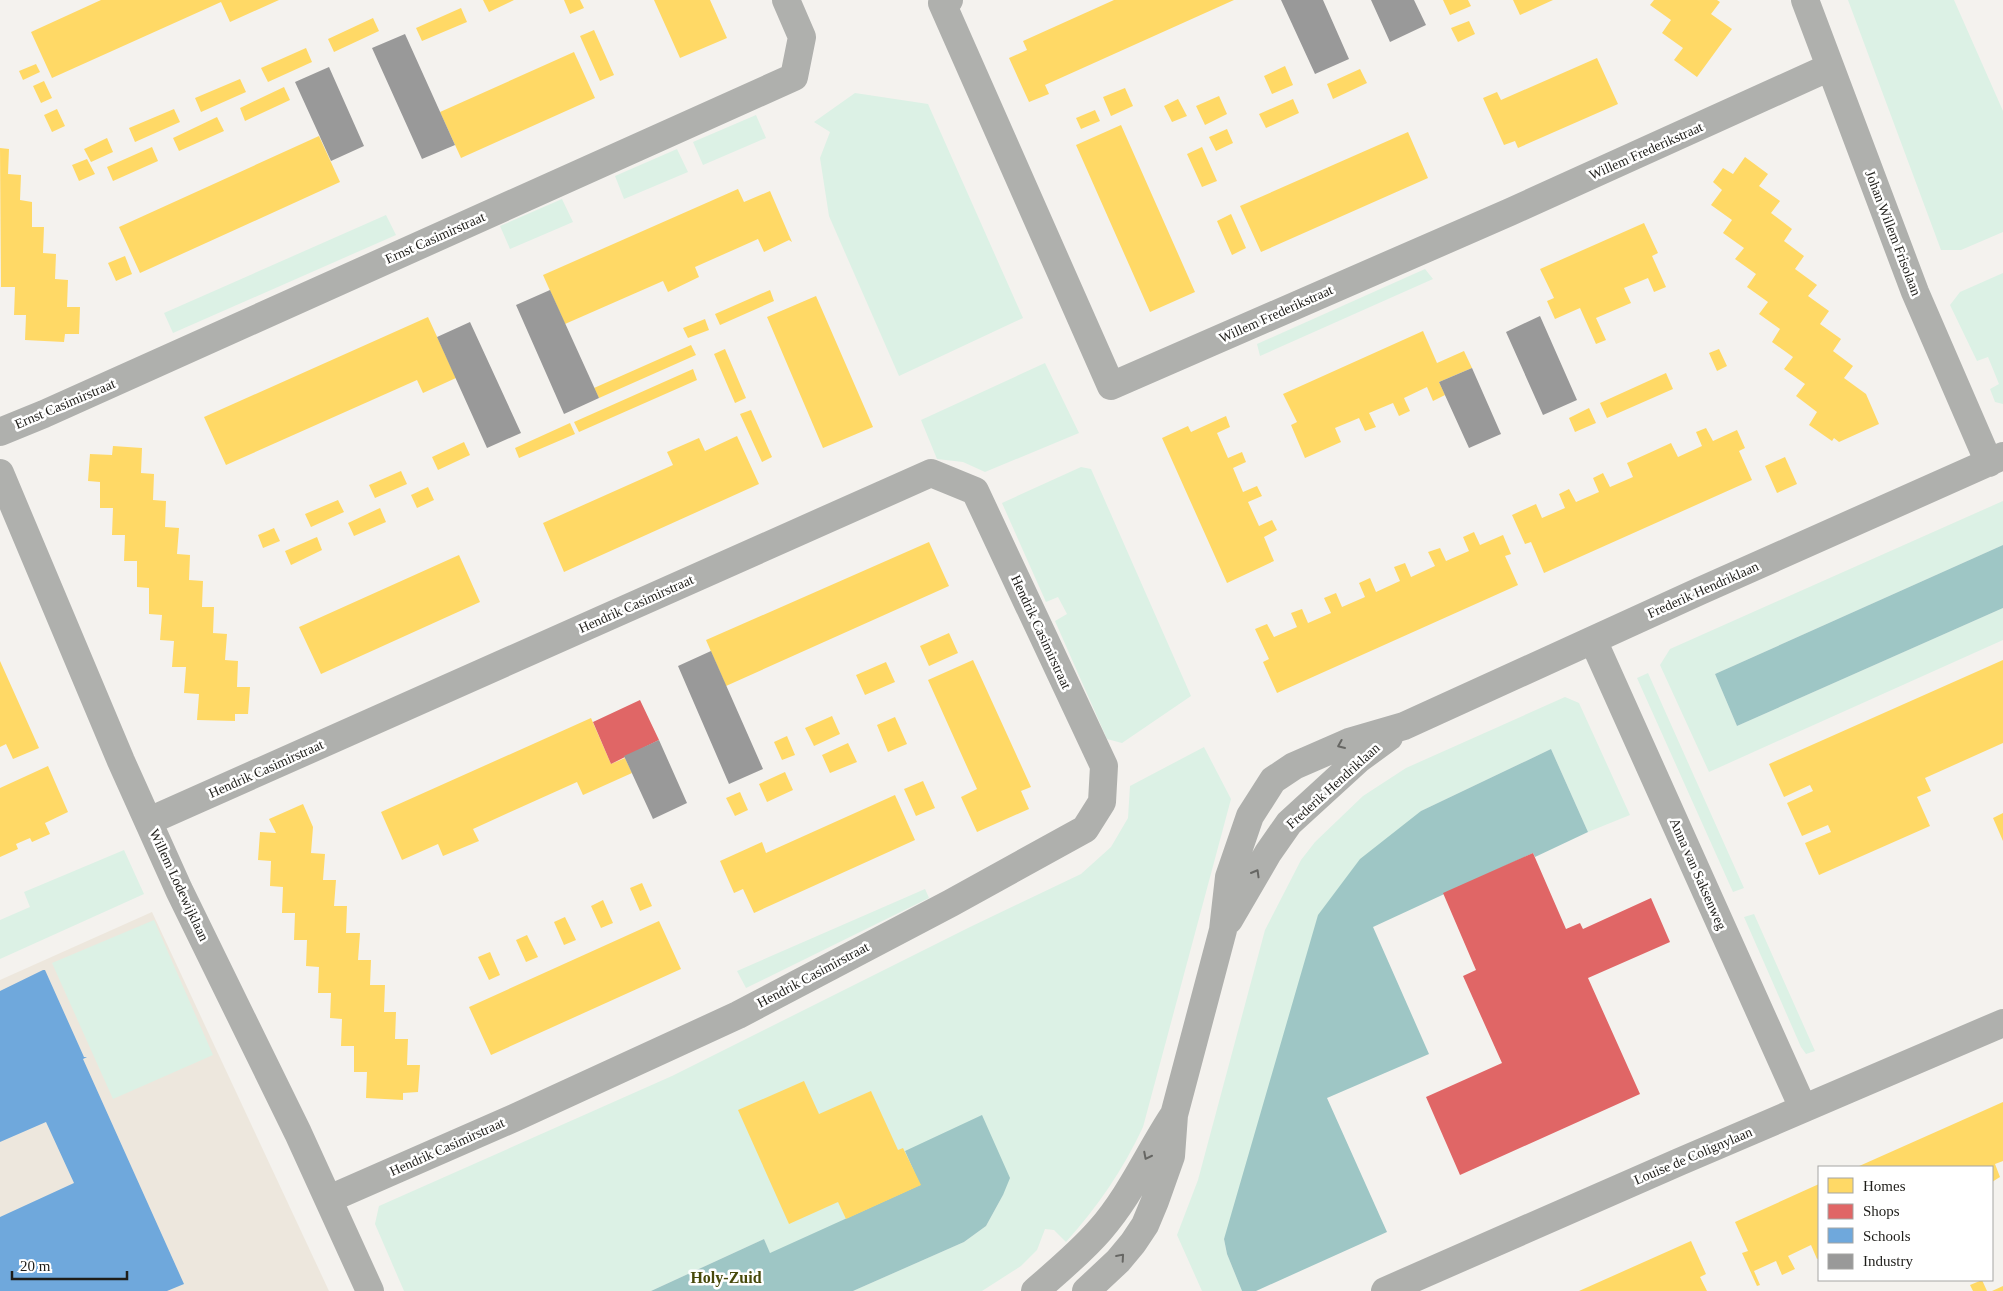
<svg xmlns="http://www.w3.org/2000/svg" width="2003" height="1291" viewBox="0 0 2003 1291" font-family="Georgia,serif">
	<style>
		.built { fill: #ede7dd }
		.green { fill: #dcf1e5 }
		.water { fill: #9ec6c5 }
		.homes { fill: #ffd966 }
		.shops { fill: #e06666 }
		.schools { fill: #6fa8dc }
		.industry { fill: #999 }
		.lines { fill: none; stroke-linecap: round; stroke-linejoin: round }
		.minor { stroke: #afb0ad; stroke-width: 28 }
		.oneway { stroke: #666663 }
		.labels { text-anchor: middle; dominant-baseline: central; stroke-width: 5; stroke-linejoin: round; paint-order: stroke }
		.street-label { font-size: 14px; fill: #1e1d19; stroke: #fff }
		.quarter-label { font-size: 16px; font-weight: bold; fill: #48490a; stroke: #fff }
	</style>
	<rect width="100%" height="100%" fill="#f4f2ee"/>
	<path class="built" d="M 152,912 L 329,1291 L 0,1291 L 0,980 Z"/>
	<path class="green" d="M 1848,0 L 1954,0 L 2003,111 L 2003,232 L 1961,250 L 1941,250 Z
		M 855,93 L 928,104 L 1023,318 L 899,376 L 829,216 L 820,158 L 830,132 L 814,122 Z
		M 756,115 L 766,138 L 703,165 L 693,142 Z
		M 677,149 L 688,172 L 624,199 L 615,176 Z
		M 562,199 L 573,222 L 510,249 L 500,226 Z
		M 386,215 L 396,235 L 173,333 L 164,313 Z
		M 1425,269 L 1433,279 L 1260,356 L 1257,344 Z
		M 2003,273 L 2003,404 L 1995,402 L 1990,389 L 1999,384 L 1988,357 L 1977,361 L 1950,305 L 1960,292 Z
		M 1045,363 L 1079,433 L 985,472 L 963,462 L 937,459 L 921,420 Z
		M 1081,467 L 1091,469 L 1191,696 L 1122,743 L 1107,739 L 1055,621 L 1067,614 L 1058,597 L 1046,602 L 1002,503 Z
		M 2003,501 L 2003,545 L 1715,674 L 1737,726 L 2003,608 L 2003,640 L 1709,772 L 1660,665 L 1670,649 Z
		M 1648,673 L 1744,888 L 1733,892 L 1637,678 Z
		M 1565,697 L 1579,703 L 1630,815 L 1588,832 L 1551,749 L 1421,811 L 1224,1239 L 1227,1254 L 1242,1291 L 1202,1291 L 1177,1235 L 1198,1180 L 1265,930 L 1301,860 L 1315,842 L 1363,796 L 1406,768 Z
		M 1204,747 L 1231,799 L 1143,1127 C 1123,1170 1098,1206 1066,1242 L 1054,1230 L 1045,1229 L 1037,1250 L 1021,1266 L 982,1291 L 853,1291 L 964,1242 L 986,1226 L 1003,1195 L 921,1185 L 770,1254 L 764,1239 L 651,1291 L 404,1291 L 375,1224 L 379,1206 L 672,1076 L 970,927 L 1081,874 L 1111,847 L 1128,818 L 1130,786 Z
		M 124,850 L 144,894 L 0,959 L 0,920 L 30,907 L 24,892 Z
		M 925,889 L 929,898 L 746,988 L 737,971 Z
		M 1754,914 L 1815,1051 L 1806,1054 L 1801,1047 L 1744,917 Z
		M 154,920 L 213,1055 L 113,1099 L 52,963 Z"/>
	<path class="water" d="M 2003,545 L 2003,608 L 1737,726 L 1715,674 Z
		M 1551,749 L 1588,832 L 1535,857 L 1533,853 L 1373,927 L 1429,1054 L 1327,1098 L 1387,1232 L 1256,1291 L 1242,1291 L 1227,1254 L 1224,1239 L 1318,915 L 1360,859 L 1421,811 Z
		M 982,1115 L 1010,1178 L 1003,1195 L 986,1226 L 964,1242 L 853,1291 L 651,1291 L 764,1239 L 770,1253 L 920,1185 L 905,1151 Z"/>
	<path class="homes" d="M 101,0 L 279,0 L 230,22 L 221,2 L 52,78 L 31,32 Z
		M 483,0 L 514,0 L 489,12 Z
		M 564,0 L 580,0 L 584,8 L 570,14 Z
		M 654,0 L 710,0 L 727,38 L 680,58 Z
		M 1114,0 L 1234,0 L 1045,85 L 1049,94 L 1029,102 L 1009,58 L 1027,50 L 1023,41 Z
		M 1443,0 L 1468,0 L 1471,6 L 1450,15 Z
		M 1513,0 L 1553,0 L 1520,15 Z
		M 1654,0 L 1717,0 L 1720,2 L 1711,14 L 1732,29 L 1697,77 L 1674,60 L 1683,48 L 1662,33 L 1671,20 L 1650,5 Z
		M 461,8 L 467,22 L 422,41 L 416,28 Z
		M 373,18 L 379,31 L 334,52 L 328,39 Z
		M 1469,21 L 1475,34 L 1458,42 L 1451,28 Z
		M 594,30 L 614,75 L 600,81 L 580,36 Z
		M 306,48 L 312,62 L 268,82 L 261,68 Z
		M 574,52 L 595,98 L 461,158 L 440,112 Z
		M 1597,58 L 1618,104 L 1518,148 L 1515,141 L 1504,145 L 1483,98 L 1497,92 L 1501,100 Z
		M 36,64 L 40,72 L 23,80 L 19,71 Z
		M 1285,66 L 1293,85 L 1272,94 L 1264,76 Z
		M 1360,69 L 1367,83 L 1333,99 L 1327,84 Z
		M 240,79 L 246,92 L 201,112 L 195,98 Z
		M 44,81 L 52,98 L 41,103 L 33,86 Z
		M 284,87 L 290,100 L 245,121 L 240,108 Z
		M 1125,88 L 1133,106 L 1111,116 L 1103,97 Z
		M 1219,96 L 1227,114 L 1205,125 L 1196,106 Z
		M 1178,99 L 1187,116 L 1172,122 L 1164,106 Z
		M 1293,99 L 1299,113 L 1266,128 L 1259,114 Z
		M 57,109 L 65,126 L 52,132 L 44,115 Z
		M 174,109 L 180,122 L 135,142 L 129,128 Z
		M 1095,110 L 1100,121 L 1081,129 L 1076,118 Z
		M 217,117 L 224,131 L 179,151 L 173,138 Z
		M 1121,125 L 1195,292 L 1150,312 L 1076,145 Z
		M 1227,129 L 1233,143 L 1216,151 L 1209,137 Z
		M 1408,132 L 1428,178 L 1261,252 L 1240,206 Z
		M 319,136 L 340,182 L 140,273 L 119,227 Z
		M 107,138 L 113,152 L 91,162 L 84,149 Z
		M 152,147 L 158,161 L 113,181 L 107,167 Z
		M 1202,147 L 1217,181 L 1202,187 L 1187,154 Z
		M 0,148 L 9,149 L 8,174 L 21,175 L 20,200 L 32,202 L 32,227 L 44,227 L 43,253 L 56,254 L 55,279 L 68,280 L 67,307 L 80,307 L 79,334 L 65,334 L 64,342 L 25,340 L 26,315 L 14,315 L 15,287 L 1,287 Z
		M 1745,157 L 1768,174 L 1759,186 L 1780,201 L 1771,213 L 1792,229 L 1784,241 L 1804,256 L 1795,269 L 1817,285 L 1808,296 L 1829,311 L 1820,324 L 1841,339 L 1833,351 L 1853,366 L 1844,378 L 1866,394 L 1879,424 L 1839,442 L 1834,438 L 1832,441 L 1809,425 L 1817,412 L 1796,396 L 1805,384 L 1784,369 L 1793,357 L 1772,342 L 1780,329 L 1759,314 L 1768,302 L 1747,287 L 1756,274 L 1735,259 L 1744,248 L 1723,233 L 1732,220 L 1711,205 L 1722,190 L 1713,182 L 1723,168 L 1733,174 Z
		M 87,159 L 95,174 L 79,181 L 72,165 Z
		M 738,189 L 744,202 L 770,191 L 792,242 L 789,240 L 764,252 L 758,239 L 695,267 L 699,277 L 668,292 L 663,281 L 565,324 L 543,275 Z
		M 1231,214 L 1246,248 L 1232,255 L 1217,221 Z
		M 1644,223 L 1658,253 L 1652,256 L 1666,287 L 1654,292 L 1648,278 L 1624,288 L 1631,303 L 1596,318 L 1606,340 L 1596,344 L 1580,308 L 1555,319 L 1547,301 L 1554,298 L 1540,269 Z
		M 125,256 L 132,274 L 116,281 L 108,263 Z
		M 770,290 L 774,301 L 720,325 L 715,314 Z
		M 816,296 L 873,427 L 823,448 L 767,317 Z
		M 428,317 L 456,378 L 423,393 L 417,380 L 226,465 L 204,417 Z
		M 705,319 L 709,330 L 688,338 L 683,328 Z
		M 1423,331 L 1437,363 L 1464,351 L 1472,368 L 1439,382 L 1445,395 L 1433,401 L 1427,387 L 1404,398 L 1410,411 L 1399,416 L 1393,403 L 1369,413 L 1376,427 L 1365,431 L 1359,418 L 1335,428 L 1341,442 L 1305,458 L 1291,425 L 1297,422 L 1283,394 Z
		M 691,345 L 696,355 L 599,398 L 594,388 Z
		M 725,349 L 746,398 L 735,403 L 714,354 Z
		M 1719,349 L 1727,366 L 1717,371 L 1709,353 Z
		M 693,369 L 697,380 L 579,432 L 574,422 Z
		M 1666,373 L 1673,389 L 1607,418 L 1600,403 Z
		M 1589,408 L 1596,423 L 1575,432 L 1569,418 Z
		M 751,410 L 772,457 L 762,462 L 740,414 Z
		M 1226,416 L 1230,427 L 1217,433 L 1228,458 L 1242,452 L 1246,462 L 1233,468 L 1243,492 L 1257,486 L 1262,496 L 1248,502 L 1259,526 L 1272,520 L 1277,530 L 1264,537 L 1274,561 L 1227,583 L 1162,438 L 1188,426 L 1191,432 Z
		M 570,423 L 575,434 L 519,458 L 515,448 Z
		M 1706,428 L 1713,441 L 1737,430 L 1745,448 L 1739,451 L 1752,480 L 1544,573 L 1531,542 L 1525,544 L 1512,515 L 1536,504 L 1542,518 L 1565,508 L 1559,494 L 1569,489 L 1576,502 L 1599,492 L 1593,478 L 1603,473 L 1610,487 L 1633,477 L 1627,463 L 1671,443 L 1678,457 L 1702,446 L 1696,432 Z
		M 737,436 L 759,484 L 564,572 L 543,523 L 673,465 L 667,452 L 699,438 L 705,451 Z
		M 464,442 L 470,455 L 438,470 L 432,457 Z
		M 113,446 L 142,448 L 141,473 L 154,474 L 153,500 L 166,501 L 165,527 L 179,528 L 177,554 L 190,555 L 189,580 L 203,581 L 202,607 L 214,607 L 213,633 L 227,634 L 225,660 L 238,661 L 237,687 L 250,687 L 248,714 L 235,714 L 235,721 L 197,720 L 199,694 L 184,693 L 186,667 L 172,667 L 174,641 L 160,640 L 162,615 L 149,614 L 149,588 L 137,587 L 137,561 L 124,561 L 125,535 L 112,535 L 113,508 L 100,508 L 100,482 L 88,481 L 90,454 L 112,455 Z
		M 1785,457 L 1797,484 L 1777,493 L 1765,466 Z
		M 401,471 L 407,484 L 375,498 L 369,485 Z
		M 428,487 L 434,500 L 417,508 L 411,495 Z
		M 338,500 L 344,512 L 311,527 L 305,514 Z
		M 380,508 L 386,522 L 354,536 L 348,523 Z
		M 274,528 L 280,541 L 263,548 L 258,535 Z
		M 1474,532 L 1480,545 L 1503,535 L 1511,554 L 1505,556 L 1518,585 L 1277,693 L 1263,662 L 1269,659 L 1255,629 L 1267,624 L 1274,637 L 1297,627 L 1291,613 L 1302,609 L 1308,623 L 1331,613 L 1324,598 L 1336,593 L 1342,607 L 1365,597 L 1359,583 L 1370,578 L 1376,592 L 1400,581 L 1394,567 L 1405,563 L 1411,577 L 1435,566 L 1428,552 L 1440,548 L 1446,561 L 1469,551 L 1463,537 Z
		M 317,537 L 322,550 L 291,565 L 285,551 Z
		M 929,542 L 949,586 L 726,686 L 706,640 Z
		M 459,555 L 480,602 L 321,674 L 299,627 Z
		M 949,633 L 958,653 L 929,666 L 920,646 Z
		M 973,660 L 1031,787 L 1021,791 L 1029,809 L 977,832 L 961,797 L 977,789 L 928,680 Z
		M 2003,660 L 2003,743 L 1925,778 L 1931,791 L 1917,797 L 1930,826 L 1819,875 L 1805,843 L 1831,832 L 1828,825 L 1802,836 L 1787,803 L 1813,791 L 1810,785 L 1784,797 L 1769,764 Z
		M 0,661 L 39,748 L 13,759 L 6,744 L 0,747 Z
		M 886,662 L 895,682 L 865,695 L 856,675 Z
		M 832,716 L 840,734 L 814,746 L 805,728 Z
		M 895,717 L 907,744 L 888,752 L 877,725 Z
		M 591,718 L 611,764 L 625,758 L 632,773 L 583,795 L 577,782 L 508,813 L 473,829 L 479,841 L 443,856 L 438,844 L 402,860 L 381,812 Z
		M 787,736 L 795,755 L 782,760 L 774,742 Z
		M 848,743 L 857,762 L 830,773 L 822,755 Z
		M 48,766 L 68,812 L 45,823 L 50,834 L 32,842 L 30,838 L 16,844 L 18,849 L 0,857 L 0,788 Z
		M 785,772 L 793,790 L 767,802 L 759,784 Z
		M 923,781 L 935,808 L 916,816 L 904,789 Z
		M 740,792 L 748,810 L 735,816 L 726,798 Z
		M 895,795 L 915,840 L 754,913 L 743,889 L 734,893 L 720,861 L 762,842 L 766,853 Z
		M 303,804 L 313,827 L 311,853 L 325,854 L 323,880 L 336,880 L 334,906 L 347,906 L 346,933 L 360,933 L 358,960 L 371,960 L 370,985 L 385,985 L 384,1012 L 396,1012 L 395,1039 L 408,1039 L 407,1065 L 420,1065 L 418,1092 L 403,1093 L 403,1100 L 366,1098 L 367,1072 L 354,1072 L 354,1046 L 341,1046 L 342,1019 L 330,1018 L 331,993 L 318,993 L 319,967 L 306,966 L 307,940 L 294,940 L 295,913 L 282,913 L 283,887 L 270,886 L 271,861 L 258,860 L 260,832 L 276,833 L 269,819 Z
		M 2003,813 L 2003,841 L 1993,818 Z
		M 642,883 L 652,906 L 640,911 L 630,888 Z
		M 603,900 L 613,923 L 601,928 L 591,906 Z
		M 565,917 L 576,940 L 564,945 L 554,922 Z
		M 659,921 L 681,969 L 491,1055 L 469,1007 Z
		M 527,935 L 538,957 L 526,962 L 516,940 Z
		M 490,952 L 500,975 L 489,980 L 478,957 Z
		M 804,1081 L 819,1114 L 871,1091 L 898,1150 L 903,1148 L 921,1185 L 846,1219 L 838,1202 L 789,1224 L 738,1110 Z
		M 2003,1102 L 2003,1161 L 1995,1164 L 2000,1177 L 1992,1182 L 1992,1167 L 1857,1167 Z
		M 1819,1184 L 1819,1258 L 1817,1259 L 1811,1245 L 1788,1256 L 1795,1269 L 1782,1275 L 1776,1261 L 1754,1271 L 1760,1285 L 1757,1286 L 1742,1253 L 1748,1251 L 1735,1222 Z
		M 1691,1241 L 1706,1274 L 1700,1277 L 1707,1291 L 1579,1291 Z
		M 1982,1280 L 1987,1291 L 1973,1291 L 1970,1285 Z
		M 2003,1286 L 2003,1291 L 1992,1291 Z"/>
	<path class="shops" d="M 640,700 L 659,740 L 611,764 L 593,722 Z
		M 1533,853 L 1566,929 L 1580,923 L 1583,929 L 1651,898 L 1670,942 L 1588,978 L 1640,1094 L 1460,1175 L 1426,1097 L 1502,1063 L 1463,976 L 1476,970 L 1443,893 Z"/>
	<path class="schools" d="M 43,970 L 45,970 L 84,1057 L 87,1057 L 83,1059 L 184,1284 L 167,1291 L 0,1291 L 0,1217 L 74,1183 L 46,1122 L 0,1142 L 0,991 Z"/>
	<path class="industry" d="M 1281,0 L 1323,0 L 1349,59 L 1315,74 Z
		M 1371,0 L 1414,0 L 1426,25 L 1390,42 Z
		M 405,34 L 455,145 L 422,159 L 372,48 Z
		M 329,67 L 364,146 L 331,161 L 295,82 Z
		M 550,290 L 599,398 L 564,414 L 516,305 Z
		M 1540,316 L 1577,400 L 1543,415 L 1506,332 Z
		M 470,322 L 521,433 L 487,448 L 437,337 Z
		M 1472,368 L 1501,434 L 1469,448 L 1439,382 Z
		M 711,651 L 763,769 L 729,784 L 678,666 Z
		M 659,740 L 687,803 L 653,819 L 624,756 Z"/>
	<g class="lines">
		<path class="minor" d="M 949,0 L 942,3 L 1111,386 L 1510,212 L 1830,67
			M 1805,0 L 1915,292 L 1989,463
			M 0,432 L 44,414 L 794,77 L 802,37 L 786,0
			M 0,473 L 121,761 L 179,890 L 298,1133 L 370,1291
			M 1593,640 L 1803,1108
			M 149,821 L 931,473 L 975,491 L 1104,766 L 1102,802 L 1085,829 L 951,903 L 738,1015 L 514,1118 L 329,1199
			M 1229,920 L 1268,853 L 1289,823 L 1359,759 L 1389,737
			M 1035,1291 C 1057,1272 1081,1252 1100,1230 C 1130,1196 1148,1154 1173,1116
			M 1086,1291 L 1118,1261 L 1133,1243 L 1145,1225 L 1155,1201 L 1171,1156 L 1174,1115 L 1223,930 L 1229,877 L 1250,816 L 1273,780 L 1294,766 L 1349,742 L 1404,726 L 1700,591 L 2003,456
			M 1385,1291 L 1679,1162 L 2003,1023"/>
	</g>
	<defs><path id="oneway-chevron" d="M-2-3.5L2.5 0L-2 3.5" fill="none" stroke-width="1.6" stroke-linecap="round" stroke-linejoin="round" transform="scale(1.25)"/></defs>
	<g class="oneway">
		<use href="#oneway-chevron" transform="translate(1341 745) rotate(157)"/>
		<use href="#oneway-chevron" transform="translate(1256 873) rotate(-60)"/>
		<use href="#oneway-chevron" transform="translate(1147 1156) rotate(117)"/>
		<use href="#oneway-chevron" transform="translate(1121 1257) rotate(-49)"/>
	</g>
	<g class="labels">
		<g class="street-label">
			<text transform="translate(1646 151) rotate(-24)">Willem Frederikstraat</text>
			<text transform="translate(1893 233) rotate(69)">Johan Willem Frisolaan</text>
			<text transform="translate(435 238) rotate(-24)">Ernst Casimirstraat</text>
			<text transform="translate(1276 314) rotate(-24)">Willem Frederikstraat</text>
			<text transform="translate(65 404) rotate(-23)">Ernst Casimirstraat</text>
			<text transform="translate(1703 590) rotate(-24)">Frederik Hendriklaan</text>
			<text transform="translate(636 604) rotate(-24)">Hendrik Casimirstraat</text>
			<text transform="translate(1041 632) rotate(65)">Hendrik Casimirstraat</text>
			<text transform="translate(266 769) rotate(-24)">Hendrik Casimirstraat</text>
			<text transform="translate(1333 786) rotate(-42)">Frederik Hendriklaan</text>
			<text transform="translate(1698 874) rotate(66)">Anna van Saksenweg</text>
			<text transform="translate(179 885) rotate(65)">Willem Lodewijklaan</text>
			<text transform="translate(813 975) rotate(-28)">Hendrik Casimirstraat</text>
			<text transform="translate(447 1147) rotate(-24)">Hendrik Casimirstraat</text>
			<text transform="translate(1693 1156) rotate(-23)">Louise de Colignylaan</text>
		</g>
		<g class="quarter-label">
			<text x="726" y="1277">Holy-Zuid</text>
		</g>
	</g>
	<rect x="1818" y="1166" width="175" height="115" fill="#ffffff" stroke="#a5a5a3"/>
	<rect x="1828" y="1178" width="25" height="15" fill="#ffd966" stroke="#a5a5a3"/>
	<text x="1863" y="1191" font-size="15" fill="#1e1d19">Homes</text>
	<rect x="1828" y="1204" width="25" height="15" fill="#e06666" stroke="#a5a5a3"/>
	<text x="1863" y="1216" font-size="15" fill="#1e1d19">Shops</text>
	<rect x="1828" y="1228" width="25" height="15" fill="#6fa8dc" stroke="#a5a5a3"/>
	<text x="1863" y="1241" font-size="15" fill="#1e1d19">Schools</text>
	<rect x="1828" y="1254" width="25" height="15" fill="#999999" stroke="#a5a5a3"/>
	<text x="1863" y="1266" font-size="15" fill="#1e1d19">Industry</text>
	<path d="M12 1271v8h115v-8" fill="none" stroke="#1e1d19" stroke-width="2.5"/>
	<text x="20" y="1271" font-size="15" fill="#1e1d19" stroke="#ffffff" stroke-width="4" paint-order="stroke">20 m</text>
</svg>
